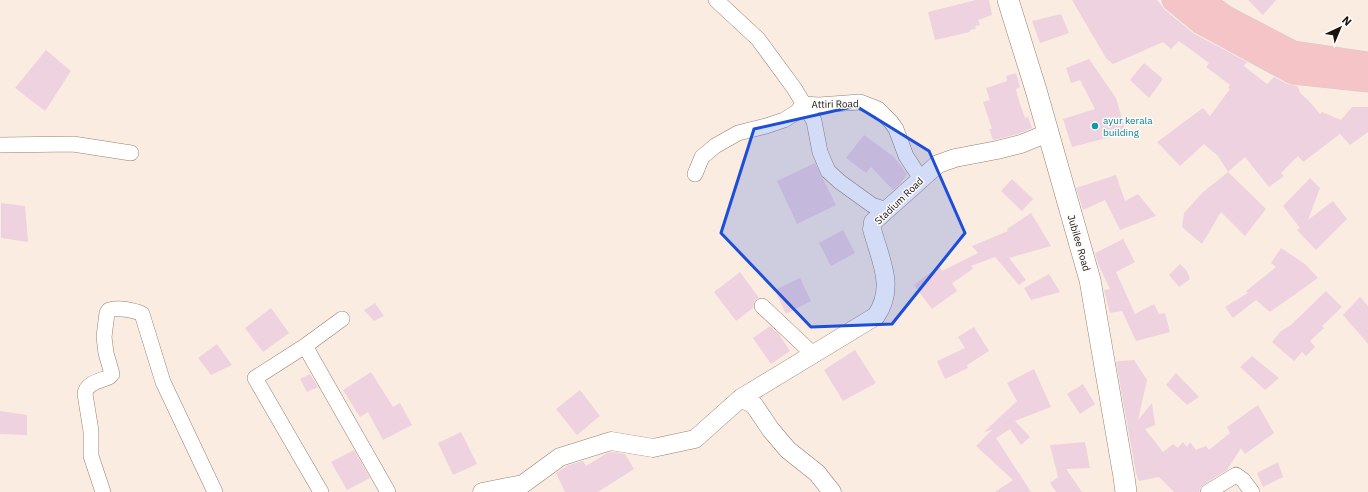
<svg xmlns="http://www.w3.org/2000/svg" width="1368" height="492" viewBox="0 0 1368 492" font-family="'IBM Plex Sans',sans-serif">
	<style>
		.building { fill: #eed2df }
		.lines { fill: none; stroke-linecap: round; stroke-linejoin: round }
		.minor-casing { stroke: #968071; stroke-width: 16 }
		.tertiary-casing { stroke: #968071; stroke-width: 19 }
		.secondary-casing { stroke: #968071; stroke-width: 22 }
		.trunk-casing { stroke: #d2d0cf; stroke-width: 23 }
		.minor { stroke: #fff; stroke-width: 15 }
		.tertiary { stroke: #fff; stroke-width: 18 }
		.secondary { stroke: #fff; stroke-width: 21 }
		.trunk { stroke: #f4c4c6; stroke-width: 22 }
		.marked { fill: #1d4ed8; fill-opacity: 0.2; stroke: #1d4ed8; stroke-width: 3; stroke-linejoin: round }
		.culture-dot { fill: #0f9aa8; stroke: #fcfcfc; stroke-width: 1.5 }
		.labels { text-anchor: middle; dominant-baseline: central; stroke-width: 3; stroke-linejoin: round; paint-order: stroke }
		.street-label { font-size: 10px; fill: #1c130e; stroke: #fcfcfc }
		.culture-label { font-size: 10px; fill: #0d838f; stroke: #fcfcfc; text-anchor: start }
	</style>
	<rect width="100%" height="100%" fill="#fbece2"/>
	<path class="building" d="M 976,0 L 989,0 L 992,15 L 978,20 L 980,25 L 975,26 L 976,29 L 970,30 L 970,32 L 935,40 L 928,12 Z
		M 1072,0 L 1157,0 L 1165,10 L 1193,33 L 1247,62 L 1244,66 L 1267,84 L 1274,77 L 1287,84 L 1297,86 L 1301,94 L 1308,100 L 1320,114 L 1322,112 L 1341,120 L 1352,107 L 1368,107 L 1368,132 L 1350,145 L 1340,134 L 1303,162 L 1298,156 L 1281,173 L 1284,176 L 1269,187 L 1245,157 L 1228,172 L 1218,156 L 1204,144 L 1180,166 L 1157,142 L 1203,108 L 1210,116 L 1230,89 L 1228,88 L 1230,85 L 1206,67 L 1209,63 L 1179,41 L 1171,49 L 1163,42 L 1113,64 L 1106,58 Z
		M 1248,0 L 1276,0 L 1263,15 Z
		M 1061,14 L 1069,33 L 1040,43 L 1032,21 Z
		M 46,50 L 71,71 L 45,111 L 15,88 Z
		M 1089,59 L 1116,98 L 1126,133 L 1072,147 L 1063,119 L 1095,109 L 1080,80 L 1071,83 L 1066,68 Z
		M 1144,63 L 1163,79 L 1149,98 L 1130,80 Z
		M 1016,73 L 1020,87 L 1016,89 L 1019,101 L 1025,118 L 1028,117 L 1032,128 L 1018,134 L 993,140 L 989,129 L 992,129 L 983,102 L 990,100 L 986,88 L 1007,81 L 1006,76 Z
		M 864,135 L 894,157 L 907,174 L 901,183 L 893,190 L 871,167 L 866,173 L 846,158 Z
		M 815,163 L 836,205 L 797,224 L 777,181 Z
		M 1228,172 L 1266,209 L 1245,236 L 1221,212 L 1202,244 L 1182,227 L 1184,213 L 1202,193 Z
		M 1116,175 L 1125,201 L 1138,194 L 1156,216 L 1120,230 L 1105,200 L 1083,210 L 1076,188 Z
		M 1310,178 L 1320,188 L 1308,220 L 1333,201 L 1347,219 L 1316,250 L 1297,230 L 1300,228 L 1283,206 Z
		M 1012,179 L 1033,199 L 1022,211 L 1001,191 Z
		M 1,203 L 25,206 L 28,242 L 1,238 Z
		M 1031,213 L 1051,246 L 1009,258 L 1026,280 L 1019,285 L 995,257 L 971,266 L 973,269 L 952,283 L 957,291 L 932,309 L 914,285 L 939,266 L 942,271 L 978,253 L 972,246 L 1008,231 L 1007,229 Z
		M 843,230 L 855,253 L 831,266 L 819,243 Z
		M 1123,239 L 1135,262 L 1116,272 L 1135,314 L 1154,304 L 1159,314 L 1165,313 L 1170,332 L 1136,341 L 1122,311 L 1110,313 L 1104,290 L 1110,289 L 1098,264 L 1095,253 Z
		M 1281,248 L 1305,264 L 1318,278 L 1270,312 L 1256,300 L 1233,318 L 1225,307 L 1248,293 L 1246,291 L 1276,267 L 1271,263 Z
		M 1180,264 L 1187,271 L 1190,279 L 1179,287 L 1169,275 Z
		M 740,272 L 759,298 L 755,300 L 753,308 L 736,321 L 714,292 Z
		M 1049,274 L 1060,292 L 1031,300 L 1024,288 Z
		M 800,278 L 811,301 L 786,314 L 775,290 Z
		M 1326,291 L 1342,307 L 1322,326 L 1324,328 L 1310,341 L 1315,347 L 1306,356 L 1302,352 L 1294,361 L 1272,342 L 1280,332 L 1291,325 Z
		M 1360,297 L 1368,306 L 1368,344 L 1343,315 Z
		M 375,303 L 384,316 L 374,321 L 364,310 Z
		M 271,308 L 289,333 L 263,352 L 245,328 Z
		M 770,326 L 778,333 L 790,351 L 771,364 L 753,338 Z
		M 974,327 L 989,351 L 967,365 L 968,368 L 945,379 L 937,361 L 965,348 L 958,337 Z
		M 217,344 L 232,365 L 211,375 L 198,358 Z
		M 855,350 L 876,383 L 843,401 L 824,370 Z
		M 1252,356 L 1279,378 L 1265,390 L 1240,367 Z
		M 1134,360 L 1147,380 L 1138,420 L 1152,403 L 1155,425 L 1145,429 L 1163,452 L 1173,444 L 1178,448 L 1183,442 L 1187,447 L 1190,442 L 1196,450 L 1206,446 L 1209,450 L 1230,433 L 1227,427 L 1258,405 L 1274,433 L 1245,454 L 1241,448 L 1227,470 L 1203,485 L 1200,488 L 1199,492 L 1174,492 L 1159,477 L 1139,481 L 1136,473 L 1116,362 L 1120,361 Z
		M 1034,369 L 1051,407 L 1015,421 L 1030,437 L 1021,445 L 1010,429 L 996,438 L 1031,492 L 995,492 L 1013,480 L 976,446 L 992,430 L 984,432 L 1017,401 L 1007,383 Z
		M 371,372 L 393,407 L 400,403 L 412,425 L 383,440 L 368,412 L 360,417 L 343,390 Z
		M 1176,373 L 1199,397 L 1187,405 L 1166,385 Z
		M 310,374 L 318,387 L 307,392 L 300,379 Z
		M 1083,384 L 1095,404 L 1080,414 L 1067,394 Z
		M 580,390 L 600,416 L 577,435 L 556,409 Z
		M 0,411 L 27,415 L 27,435 L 0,434 Z
		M 461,432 L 477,464 L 453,475 L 438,443 Z
		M 1085,442 L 1090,468 L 1066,469 L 1082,492 L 1056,492 L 1050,483 L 1058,477 L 1050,445 Z
		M 354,450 L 370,478 L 347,490 L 331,462 Z
		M 612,452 L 625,454 L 634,469 L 598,492 L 565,492 L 556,473 L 569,465 L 583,461 L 586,466 L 607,453 Z
		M 1278,462 L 1283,477 L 1263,487 L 1257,473 Z"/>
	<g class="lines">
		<g class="minor-casing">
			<path id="minor" d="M 716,0 L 758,39 L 794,88 L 814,121 L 820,152 L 828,171 L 840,182 L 872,205 L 887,210
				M 0,145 L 73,144 L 131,153
				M 695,174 L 702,157 L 715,146 L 738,133 L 766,126 L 784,120 L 797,112 L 803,104 L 819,105 L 860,102 L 878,109 L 891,122 L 896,129 L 906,156 L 921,179
				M 762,306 L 814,355
				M 305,346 L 388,492
				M 103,492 L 91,456 L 91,431 L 85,394 C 86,383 100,381 109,377 L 112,374 L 106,353 L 104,337 L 107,313 L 109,310 C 118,307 134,310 142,314 L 163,382 L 215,492
				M 321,492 L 255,378 L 305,346 L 342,319
				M 1208,492 L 1236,475 L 1243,480 L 1252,492"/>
		</g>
		<g class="tertiary-casing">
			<path id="tertiary" d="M 741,398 L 754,405 L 771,430 L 788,450 L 817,473 L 832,492
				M 482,492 L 523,484 L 560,457 L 611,441 L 653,448 L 695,439 L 741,398 L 876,316 C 896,287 880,260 872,229 L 873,222 L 938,164 L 955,158 L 997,150 L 1021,144 L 1048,133"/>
		</g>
		<g class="secondary-casing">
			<path id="secondary" d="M 1008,0 L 1036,90 L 1090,280 L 1124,477 L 1126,492"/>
		</g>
		<g class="trunk-casing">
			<path id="trunk" d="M 1173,0 L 1201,23 L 1293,73 L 1368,81
				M 1202,0 L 1226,17 L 1293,52 L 1368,63"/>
		</g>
		<use href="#minor" class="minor"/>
		<use href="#tertiary" class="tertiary"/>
		<use href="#secondary" class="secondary"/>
		<use href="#trunk" class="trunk"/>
	</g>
	<path class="marked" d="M 856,106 L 929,151 L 965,233 L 892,324 L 811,327 L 721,233 L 754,129 Z"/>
	<circle class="culture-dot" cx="1095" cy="126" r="4"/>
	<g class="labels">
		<g class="street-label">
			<text transform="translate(835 104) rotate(-1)">Attiri Road</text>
			<text transform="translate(899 201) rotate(-44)">Stadium Road</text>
			<text transform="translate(1079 243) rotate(74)">Jubilee Road</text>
		</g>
		<g class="culture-label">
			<text x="1103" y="120">ayur kerala<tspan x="1103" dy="12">building</tspan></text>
		</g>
	</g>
	<g transform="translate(1340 28) rotate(44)" stroke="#fcfcfc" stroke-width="3" paint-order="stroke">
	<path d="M0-3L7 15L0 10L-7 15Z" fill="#1c130e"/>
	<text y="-6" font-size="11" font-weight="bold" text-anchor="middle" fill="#1c130e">N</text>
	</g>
</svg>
